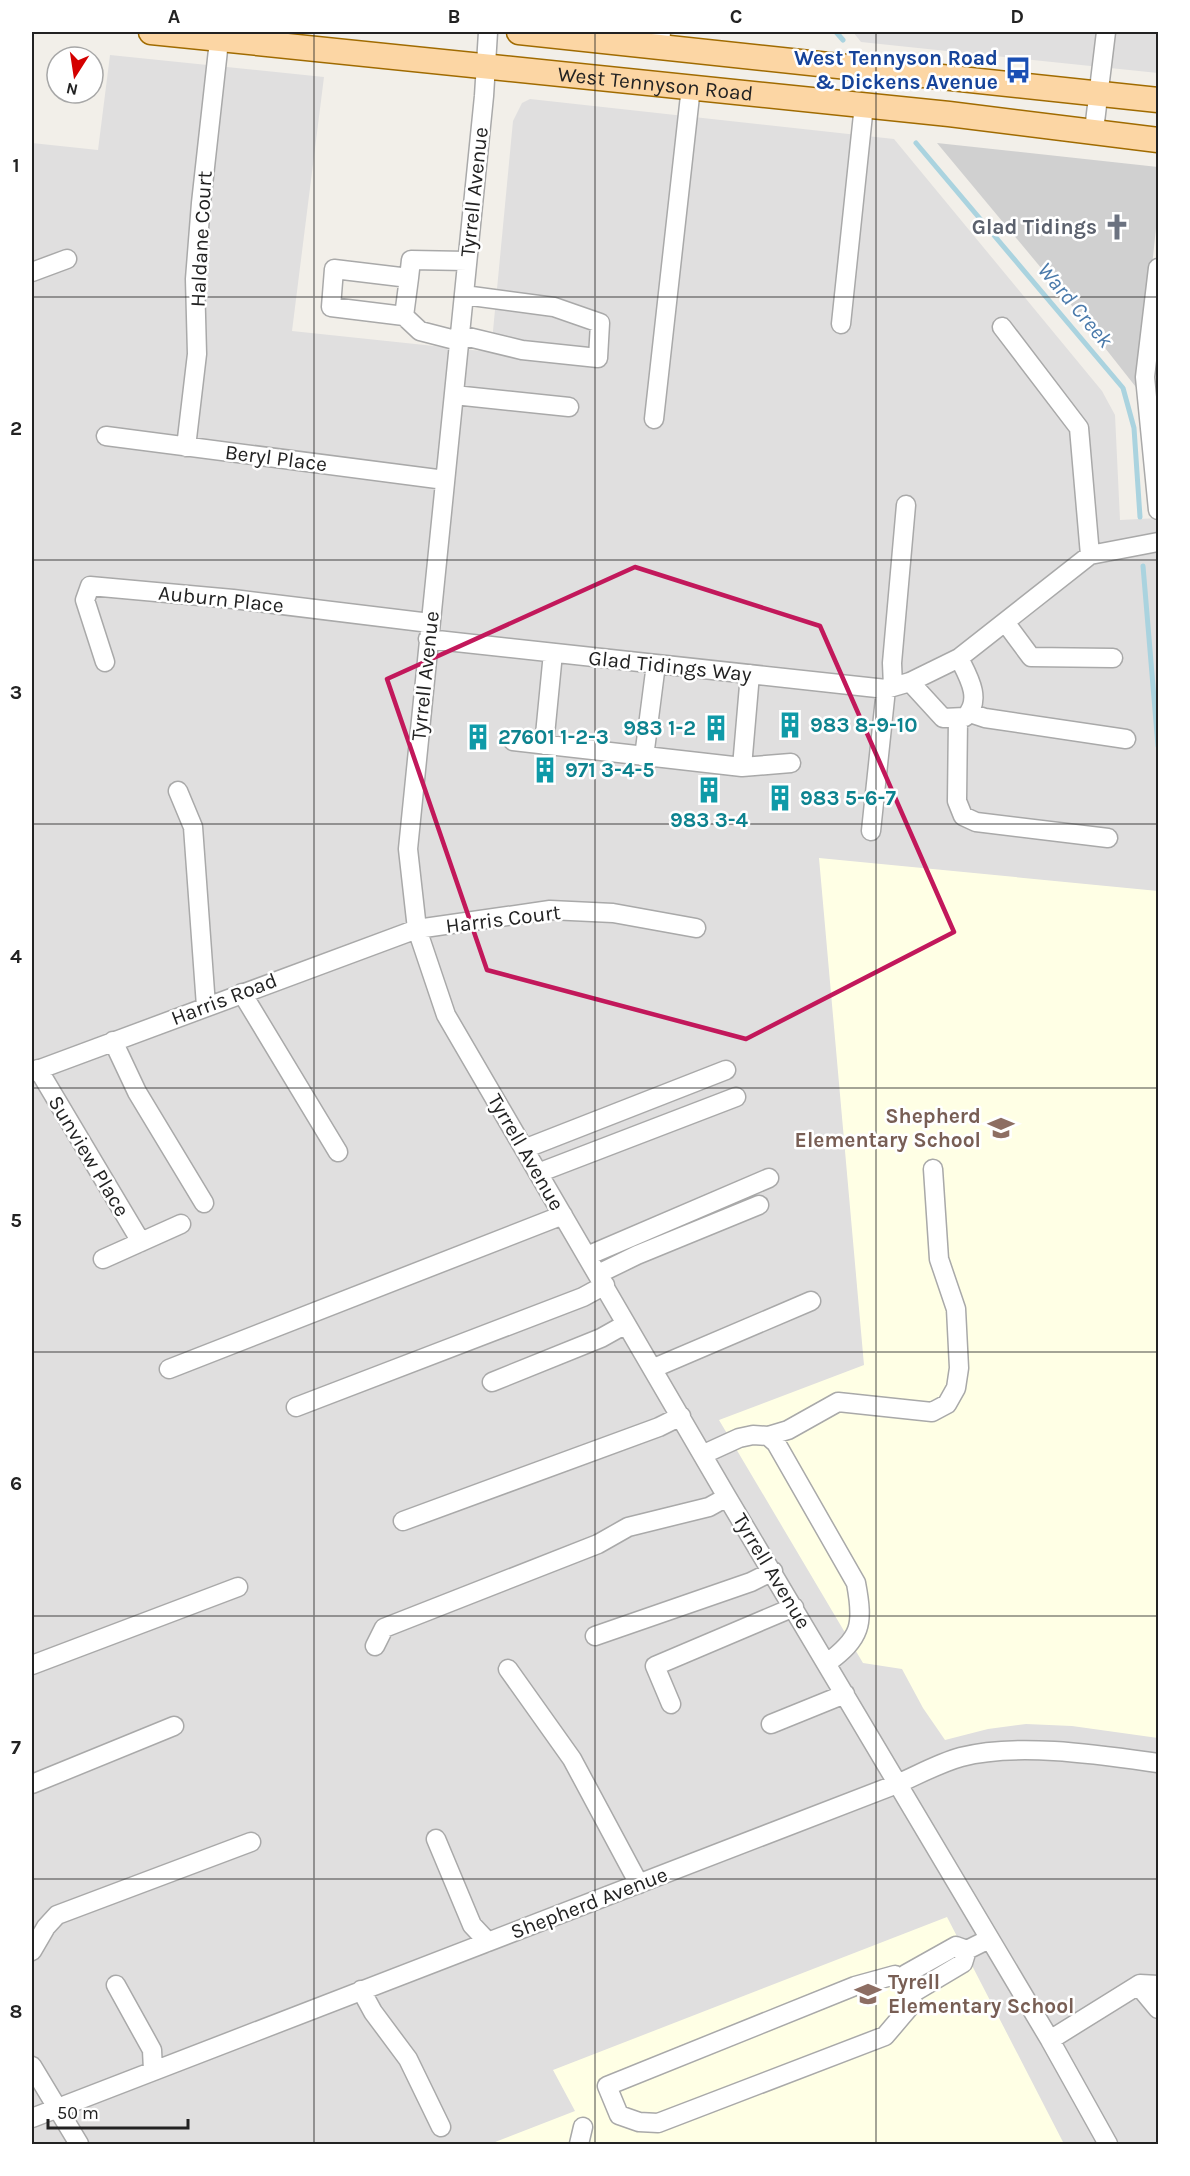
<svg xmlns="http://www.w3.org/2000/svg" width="1190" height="2176" viewBox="0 0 1190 2176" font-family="Karla,sans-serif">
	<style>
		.residential { fill: #e0dfdf }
		.education { fill: #ffffe5 }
		.religious { fill: #d0d0d0 }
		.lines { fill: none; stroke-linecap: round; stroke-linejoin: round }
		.stream { stroke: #aad3df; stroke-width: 5 }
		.minor-casing { stroke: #a9a9a9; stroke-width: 21 }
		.major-casing { stroke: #a06b00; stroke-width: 27 }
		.minor { stroke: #fff; stroke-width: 18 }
		.major { stroke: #fcd6a4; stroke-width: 24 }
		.marked { fill: none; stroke: #c2185b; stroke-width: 4.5; stroke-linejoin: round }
		.grid { fill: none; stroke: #222; stroke-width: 1.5; stroke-opacity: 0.55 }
		.labels { text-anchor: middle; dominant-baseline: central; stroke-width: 5; stroke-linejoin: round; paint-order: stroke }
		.transit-label { font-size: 21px; font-weight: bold; fill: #164399; stroke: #fff; text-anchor: end }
		.street-label { font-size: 21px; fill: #222; stroke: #fff }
		.worship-label { font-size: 21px; font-weight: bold; fill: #5b616d; stroke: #fff; text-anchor: end }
		.culture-label { font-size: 21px; font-weight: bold; fill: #0d838f; stroke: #fff; text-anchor: start }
		.education-label { font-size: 21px; font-weight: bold; fill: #785e54; stroke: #fff; text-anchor: end }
		.water-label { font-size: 22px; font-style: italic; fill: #4a7aab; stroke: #fff }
		.neatline { fill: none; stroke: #222; stroke-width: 2 }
		.grid-label { font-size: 20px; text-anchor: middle; font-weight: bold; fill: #222 }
	</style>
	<rect width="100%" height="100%" fill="#f2efe9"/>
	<path class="residential" d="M 853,32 L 1158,32 L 1158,73 L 861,42 Z
		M 110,55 L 324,77 L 292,331 L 491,352 L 513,121 L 522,103 L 530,99 L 894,139 L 1102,391 L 1115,415 L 1120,520 L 1158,518 L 1158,2144 L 32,2144 L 32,143 L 98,150 Z"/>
	<path class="education" d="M 819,858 L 1158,891 L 1158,1738 L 1072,1726 L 1026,1724 L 988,1729 L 945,1740 L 923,1708 L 902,1669 L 863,1663 L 719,1420 L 864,1365 Z
		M 947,1917 L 1064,2144 L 490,2144 L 575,2111 L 553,2070 Z"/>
	<path class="religious" d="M 937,143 L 1158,167 L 1158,209 L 1139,391 L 1057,287 Z"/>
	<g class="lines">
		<path class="stream" d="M 836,32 L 843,40
			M 916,143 L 1123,388 L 1134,428 L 1140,517
			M 1143,566 L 1158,746"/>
		<g class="minor-casing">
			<path id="minor" d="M 488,32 L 484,96 L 408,849 L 417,929 L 446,1015 L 727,1497 L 1050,2040 L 1108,2144
				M 660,47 L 661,32
				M 1094,130 L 1106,32
				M 1158,268 L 1145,377 L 1158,510
				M 32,272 L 67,259
				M 404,316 L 409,278
				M 841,324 L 864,105
				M 1002,327 L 1079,428 L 1090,555
				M 460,335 L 522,350 L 598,358 L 600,323 L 554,307 L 464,295
				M 459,341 L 420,331 L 404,316 L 331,307 L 334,269 L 409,278 L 411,260 L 467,261
				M 454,395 L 569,407
				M 654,419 L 691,87
				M 106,436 L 445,480
				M 186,447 L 197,354 L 195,279 L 201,203 L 220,32
				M 1005,622 L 1031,657 L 1113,658
				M 428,639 L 886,689 L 910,682 L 959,658 L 1090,555 L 1158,542
				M 105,662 L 85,600 L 90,586 L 233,599 L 430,623
				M 910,682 L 943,718 L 965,717 C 983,700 968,676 959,658
				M 893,687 L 892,663 L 906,505
				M 970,713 L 985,718 L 1126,739
				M 958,719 L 957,801 L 963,816 L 976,822 L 1108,838
				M 513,741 L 742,767 L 791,763
				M 544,745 L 553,653
				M 644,757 L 656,664
				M 742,767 L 750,674
				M 178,791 L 193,827 L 206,1006
				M 871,831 L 886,689
				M 242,993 L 338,1152
				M 113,1041 L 137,1092 L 204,1203
				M 38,1069 L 141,1242
				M 32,1072 L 417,929 L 550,910 L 613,913 L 696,928
				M 524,1149 L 726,1070
				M 538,1173 L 736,1097
				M 587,1256 L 769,1178
				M 103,1259 L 181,1224
				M 598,1274 L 637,1255 L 759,1205
				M 654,1368 L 811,1301
				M 169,1369 L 563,1215
				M 492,1382 L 601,1338 L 626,1324
				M 296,1407 L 583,1297 L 605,1285
				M 768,1436 L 776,1443 L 856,1583 C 864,1625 861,1638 827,1663
				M 704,1454 L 739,1438 L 753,1435 L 768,1436 L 788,1430 L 838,1402 L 932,1412 L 947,1404 L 956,1388 L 959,1368 L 956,1309 L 939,1259 L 933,1169
				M 403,1521 L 659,1427 L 681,1416
				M 595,1636 L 751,1582 L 773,1571
				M 375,1646 L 384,1628 L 598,1544 L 628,1527 L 709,1507 L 727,1497
				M 32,1665 L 238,1587
				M 508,1669 L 572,1759 L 639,1884
				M 671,1704 L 655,1666 L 794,1607
				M 771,1724 L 845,1694
				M 32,1784 L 174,1726
				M 436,1839 L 472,1925 L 488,1942
				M 32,1951 L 46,1927 L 57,1915 L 251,1842
				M 116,1985 L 152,2050 L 153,2070
				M 1138,1985 L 1158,2009
				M 907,1987 L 913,2003 L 885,2036 L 658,2123 L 639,2122 L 619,2115 L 607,2086 L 855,1986 L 895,1975 L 907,1987 L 906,1974 L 956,1946 L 967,1950 L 989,1939
				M 907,1987 L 916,1991 L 963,1963 L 967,1950
				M 361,1990 L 373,2012 L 408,2059 L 441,2127
				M 1050,2040 L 1140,1984 L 1158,1985
				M 32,2066 L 79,2144
				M 32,2118 L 897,1784 C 918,1775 939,1763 961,1757 C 1018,1742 1101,1755 1158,1763
				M 579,2144 L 583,2127"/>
		</g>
		<g class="major-casing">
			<g id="major">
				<path id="s1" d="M 151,32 L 949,114 L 1158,140"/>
				<path d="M 519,32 L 1158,100"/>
			</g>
		</g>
		<use href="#minor" class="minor"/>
		<use href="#major" class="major"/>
	</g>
	<path class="marked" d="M 635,567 L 820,626 L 954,932 L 746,1039 L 487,970 L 387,679 Z"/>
	<path class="grid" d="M 314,32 L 314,2144M 595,32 L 595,2144M 876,32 L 876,2144M 32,297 L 1158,297M 32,560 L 1158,560M 32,824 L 1158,824M 32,1088 L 1158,1088M 32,1352 L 1158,1352M 32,1616 L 1158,1616M 32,1879 L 1158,1879"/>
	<defs>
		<g id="bus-bare" transform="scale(2.07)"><path d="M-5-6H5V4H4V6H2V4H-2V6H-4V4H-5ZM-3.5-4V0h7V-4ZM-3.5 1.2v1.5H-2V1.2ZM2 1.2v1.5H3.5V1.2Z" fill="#1a4fb4" stroke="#fff" stroke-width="2.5" paint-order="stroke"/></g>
		<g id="church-bare" transform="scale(2.07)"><path d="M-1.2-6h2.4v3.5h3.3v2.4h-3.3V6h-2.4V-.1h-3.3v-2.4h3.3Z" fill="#6b7280" stroke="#fff" stroke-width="2.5" paint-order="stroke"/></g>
		<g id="building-bare" transform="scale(2.07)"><path d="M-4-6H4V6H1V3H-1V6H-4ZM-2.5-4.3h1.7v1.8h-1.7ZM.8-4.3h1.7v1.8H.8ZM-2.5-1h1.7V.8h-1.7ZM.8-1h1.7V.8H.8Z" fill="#0f9aa8" stroke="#fff" stroke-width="2.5" paint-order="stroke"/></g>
		<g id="school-bare" transform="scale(2.07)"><path d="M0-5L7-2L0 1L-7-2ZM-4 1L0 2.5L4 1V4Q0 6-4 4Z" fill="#8d6e63" stroke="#fff" stroke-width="2.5" paint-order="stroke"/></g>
	</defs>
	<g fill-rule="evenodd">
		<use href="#bus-bare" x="1018" y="70"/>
		<use href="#church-bare" x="1117" y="227"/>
		<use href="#building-bare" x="790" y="725"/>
		<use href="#building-bare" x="716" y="728"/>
		<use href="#building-bare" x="478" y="737"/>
		<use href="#building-bare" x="545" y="770"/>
		<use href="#building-bare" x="709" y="790"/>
		<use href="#building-bare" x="780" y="798"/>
		<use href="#school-bare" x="1001" y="1128"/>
		<use href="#school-bare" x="868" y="1994"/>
	</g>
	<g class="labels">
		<g class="transit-label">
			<text x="998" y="58">West Tennyson Road<tspan x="998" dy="24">&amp; Dickens Avenue</tspan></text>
		</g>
		<g class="street-label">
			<text stroke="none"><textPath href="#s1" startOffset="507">West Tennyson Road</textPath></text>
			<text transform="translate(474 192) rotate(-84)">Tyrrell Avenue</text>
			<text transform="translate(201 239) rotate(-87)">Haldane Court</text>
			<text transform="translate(276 458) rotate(7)">Beryl Place</text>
			<text transform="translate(221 599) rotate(6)">Auburn Place</text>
			<text transform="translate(670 666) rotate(6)">Glad Tidings Way</text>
			<text transform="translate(425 676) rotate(-84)">Tyrrell Avenue</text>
			<text transform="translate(503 919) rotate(-7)">Harris Court</text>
			<text transform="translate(224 999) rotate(-21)">Harris Road</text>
			<text transform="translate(526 1152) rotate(60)">Tyrrell Avenue</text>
			<text transform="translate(89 1156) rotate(59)">Sunview Place</text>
			<text transform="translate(772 1571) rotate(59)">Tyrrell Avenue</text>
			<text transform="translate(589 1903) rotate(-21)">Shepherd Avenue</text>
		</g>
		<g class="worship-label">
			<text x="1097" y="227">Glad Tidings</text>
		</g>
		<g class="culture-label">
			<text x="810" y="725">983 8-9-10</text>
			<text x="696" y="728" text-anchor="end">983 1-2</text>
			<text x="498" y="737">27601 1-2-3</text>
			<text x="565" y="770">971 3-4-5</text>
			<text x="800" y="798">983 5-6-7</text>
			<text x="709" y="820" text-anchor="middle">983 3-4</text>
		</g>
		<g class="education-label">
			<text x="981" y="1116">Shepherd<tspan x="981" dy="24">Elementary School</tspan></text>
			<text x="888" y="1982" text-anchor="start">Tyrell<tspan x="888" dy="24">Elementary School</tspan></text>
		</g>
		<g class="water-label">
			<text transform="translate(1075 305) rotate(50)">Ward Creek</text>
		</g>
	</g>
	<rect width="1190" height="2176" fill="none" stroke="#ffffff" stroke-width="66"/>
	<g transform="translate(75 75) rotate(192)"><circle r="28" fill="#ffffff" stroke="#a7a7a7" stroke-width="1.5"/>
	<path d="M0-4.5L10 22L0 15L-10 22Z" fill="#d40000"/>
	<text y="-9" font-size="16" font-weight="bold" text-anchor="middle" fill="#222222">N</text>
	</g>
	<path d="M48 2119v9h140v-9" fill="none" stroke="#222222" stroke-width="3"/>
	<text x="57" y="2119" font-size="18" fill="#222222" stroke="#ffffff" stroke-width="4.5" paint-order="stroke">50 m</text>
	<rect x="33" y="33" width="1124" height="2110" class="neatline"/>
	<g class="grid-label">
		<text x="174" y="23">A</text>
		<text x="454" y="23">B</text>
		<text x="736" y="23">C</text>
		<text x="1017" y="23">D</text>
		<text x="16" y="172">1</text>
		<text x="16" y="435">2</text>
		<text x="16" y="699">3</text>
		<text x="16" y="963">4</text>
		<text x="16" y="1227">5</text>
		<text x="16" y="1490">6</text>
		<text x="16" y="1754">7</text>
		<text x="16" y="2018">8</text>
	</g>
</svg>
